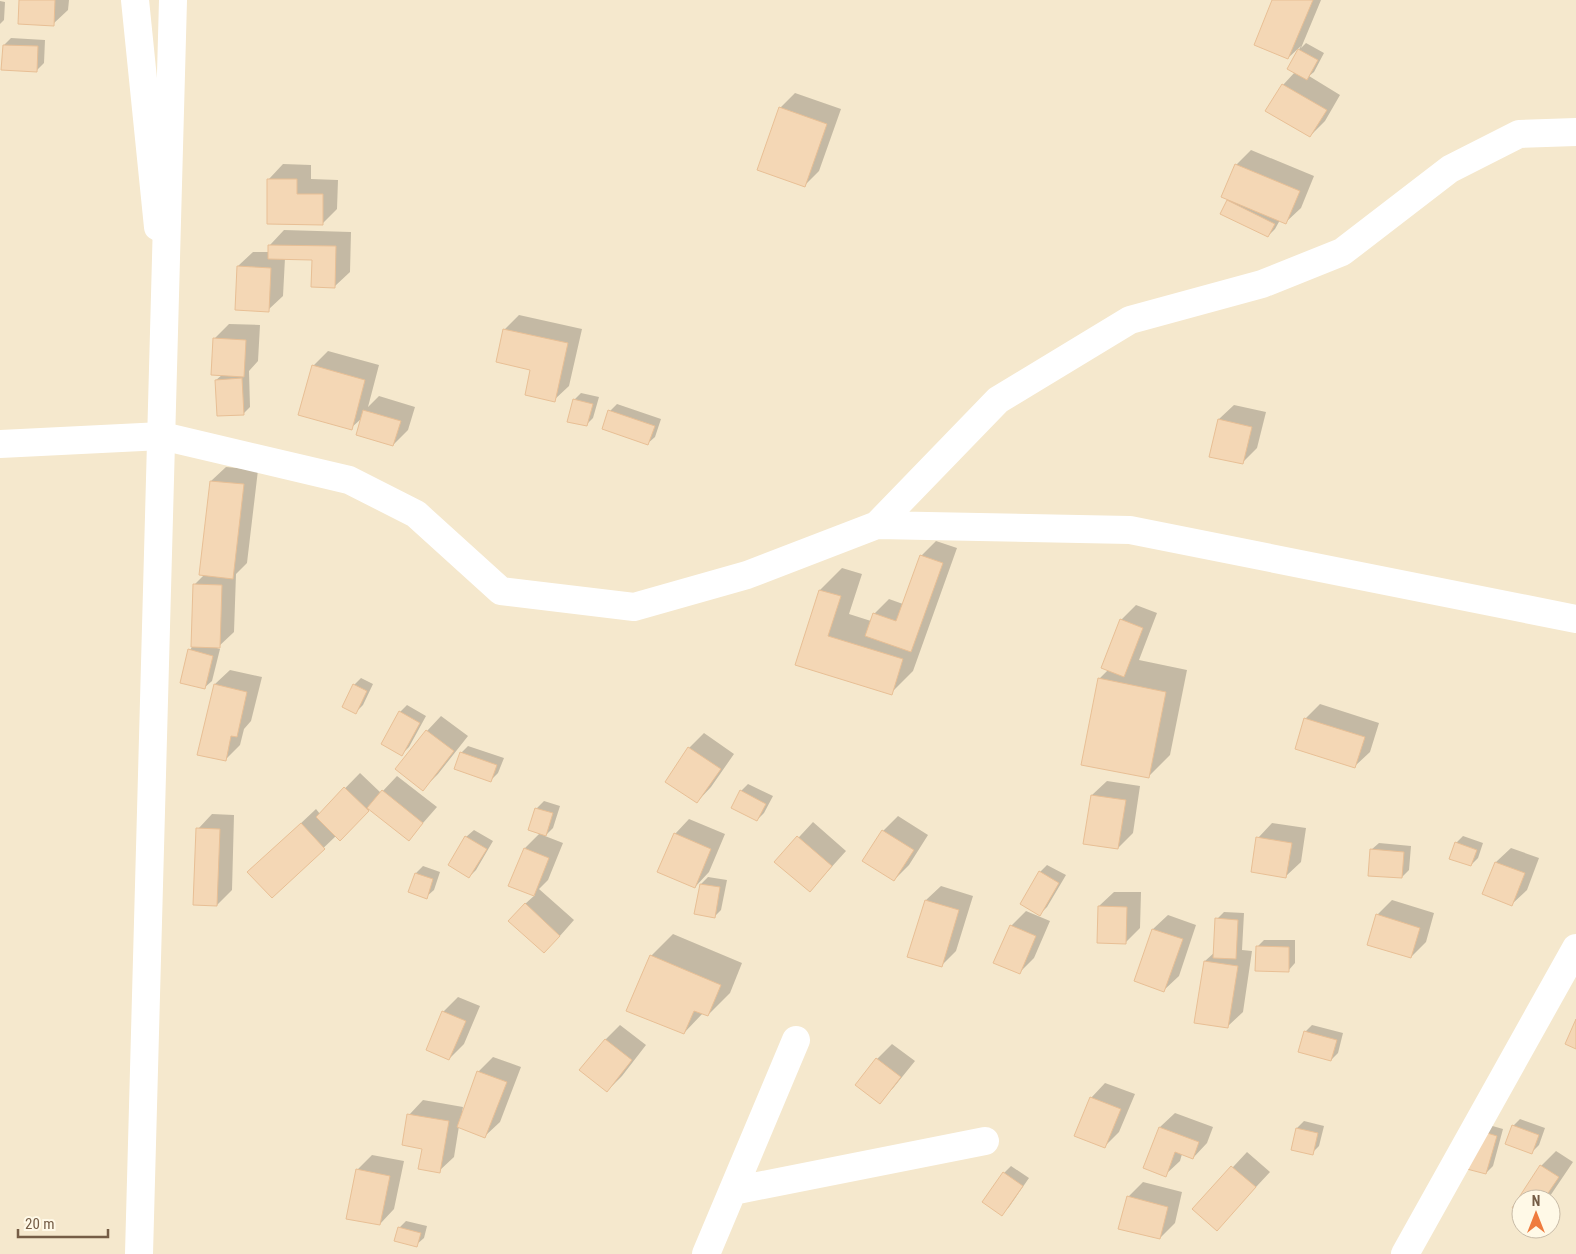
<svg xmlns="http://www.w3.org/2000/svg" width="1576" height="1254" viewBox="0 0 1576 1254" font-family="'Roboto Condensed',sans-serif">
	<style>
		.residential { fill: #f5e8cd; fill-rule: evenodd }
		.shadow { fill: #0003 }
		.building { fill: #f4d7b5; stroke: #e8bf95 }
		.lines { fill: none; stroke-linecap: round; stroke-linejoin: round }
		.street { stroke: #fff; stroke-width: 28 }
		.secondary { stroke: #fff; stroke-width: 28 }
	</style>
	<rect width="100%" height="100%" fill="#fdf6df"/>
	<path class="residential" d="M 0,0 L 1576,0 L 1576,1254 L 0,1254 ZM 1521,1199 L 1551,1199 L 1551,1229 L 1521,1229 Z"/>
	<path class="shadow" d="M 20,0 L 69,0 L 68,10 L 53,24 Z
		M 1274,0 L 1321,0 L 1301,48 L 1306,43 L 1324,53 L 1314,72 L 1309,76 L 1340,95 L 1325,121 L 1310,136 L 1283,85 L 1295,72 L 1288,69 L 1301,46 L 1288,58 Z
		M 0,1 L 5,2 L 4,20 L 0,24 Z
		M 11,38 L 45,40 L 44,63 L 37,70 L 4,45 Z
		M 795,93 L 841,109 L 819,171 L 804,186 L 780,108 Z
		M 1251,150 L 1314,176 L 1301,208 L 1286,222 L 1280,220 L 1275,229 L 1268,236 L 1228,201 L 1229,199 L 1236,165 Z
		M 283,164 L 311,165 L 311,179 L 338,180 L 337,209 L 322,224 L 269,179 Z
		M 284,230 L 351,232 L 350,272 L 335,286 L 313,259 L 285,258 L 283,296 L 268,310 L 238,266 L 253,252 L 269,252 L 270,245 Z
		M 519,315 L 582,329 L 569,386 L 554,400 L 504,330 Z
		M 229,324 L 260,325 L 258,361 L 249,371 L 250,407 L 243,414 L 216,380 L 222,375 L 214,339 Z
		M 328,351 L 379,365 L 368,407 L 379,396 L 415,407 L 408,430 L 393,445 L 362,418 L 351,428 L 313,366 Z
		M 581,393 L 599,397 L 593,418 L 586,425 L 574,400 Z
		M 617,404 L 661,419 L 655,437 L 647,444 L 610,411 Z
		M 1234,405 L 1266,412 L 1257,448 L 1242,463 L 1219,419 Z
		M 226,467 L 258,470 L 247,563 L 236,574 L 234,632 L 217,648 L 220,649 L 212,681 L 204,688 L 190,650 L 192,647 L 195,584 L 204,575 L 211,481 Z
		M 936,541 L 957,548 L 913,671 L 891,693 L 797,664 L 820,590 L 842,568 L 862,574 L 849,614 L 871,621 L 874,614 L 889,599 L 903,604 L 921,556 Z
		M 1136,605 L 1157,613 L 1139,660 L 1187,670 L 1170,755 L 1148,777 L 1099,679 L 1108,670 L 1121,620 Z
		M 230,670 L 262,677 L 251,721 L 244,729 L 240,745 L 225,760 L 215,684 Z
		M 361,678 L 373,684 L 363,705 L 356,712 L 354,685 Z
		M 1320,704 L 1379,723 L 1370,752 L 1355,766 L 1305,719 Z
		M 407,705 L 426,716 L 409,747 L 402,754 L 400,712 Z
		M 441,716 L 468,736 L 438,774 L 423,789 L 427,731 Z
		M 704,733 L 734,754 L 711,787 L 697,802 L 689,748 Z
		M 468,746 L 504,758 L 498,773 L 491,780 L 461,753 Z
		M 360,773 L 381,793 L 397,776 L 437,807 L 409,839 L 370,809 L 340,839 L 337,835 L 272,897 L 264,858 L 316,809 L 320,814 Z
		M 1107,781 L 1140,786 L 1133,833 L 1118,848 L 1092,795 Z
		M 748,784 L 773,796 L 764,813 L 757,820 L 741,791 Z
		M 544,801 L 560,806 L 553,828 L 545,836 L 563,843 L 548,880 L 539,889 L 574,920 L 559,937 L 525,904 L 535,895 L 510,885 L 525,848 L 540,833 L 537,808 Z
		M 212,814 L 234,815 L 232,890 L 217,905 L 198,829 Z
		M 898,816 L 928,835 L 909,865 L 894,880 L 883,831 Z
		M 689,819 L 725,834 L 709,872 L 695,887 L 675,834 Z
		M 813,822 L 846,851 L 810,891 L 776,862 Z
		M 1272,823 L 1306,828 L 1301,862 L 1286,876 L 1258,838 Z
		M 474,830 L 493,841 L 476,870 L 469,877 L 466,837 Z
		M 1463,836 L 1483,843 L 1478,858 L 1471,865 L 1456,843 Z
		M 1379,843 L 1411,846 L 1409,870 L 1402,877 L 1371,850 Z
		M 1511,848 L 1539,858 L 1527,890 L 1512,904 L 1484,894 L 1496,862 Z
		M 1047,865 L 1066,875 L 1047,907 L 1040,914 L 1040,872 Z
		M 423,866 L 440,872 L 434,890 L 426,897 L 416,873 Z
		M 708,877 L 727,880 L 721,910 L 714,917 L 701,884 Z
		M 941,886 L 973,896 L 956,951 L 941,966 L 926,900 Z
		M 1114,892 L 1141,892 L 1140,928 L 1125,943 L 1099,906 Z
		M 1392,900 L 1434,913 L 1426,942 L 1411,957 L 1377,915 Z
		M 1026,911 L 1050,921 L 1034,958 L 1019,973 L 1011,926 Z
		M 1224,912 L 1244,913 L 1242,950 L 1252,951 L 1243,1012 L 1228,1026 L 1205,961 L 1215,952 L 1217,919 Z
		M 1168,915 L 1196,925 L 1179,976 L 1164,990 L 1153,929 Z
		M 673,934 L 742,963 L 730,993 L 708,1015 L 703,1013 L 684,1033 L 651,956 Z
		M 1264,940 L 1295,940 L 1295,963 L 1288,971 L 1257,947 Z
		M 458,997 L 480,1006 L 464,1044 L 449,1059 L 443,1012 Z
		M 620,1025 L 646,1045 L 622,1076 L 607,1091 L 605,1040 Z
		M 1312,1025 L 1343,1033 L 1338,1053 L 1331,1060 L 1305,1032 Z
		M 892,1044 L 915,1061 L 894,1087 L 880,1102 L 857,1085 L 877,1059 Z
		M 493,1057 L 521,1067 L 500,1122 L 485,1136 L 459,1126 L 454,1157 L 439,1171 L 423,1148 L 409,1115 L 423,1100 L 463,1107 L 462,1113 L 463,1113 L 478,1072 Z
		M 1105,1083 L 1135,1094 L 1119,1132 L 1104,1147 L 1091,1098 Z
		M 1175,1113 L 1213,1127 L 1207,1143 L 1193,1158 L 1182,1154 L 1180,1161 L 1165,1175 L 1160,1127 Z
		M 1520,1119 L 1545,1128 L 1539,1145 L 1532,1152 L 1513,1126 Z
		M 1304,1121 L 1324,1126 L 1319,1146 L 1312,1153 L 1297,1128 Z
		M 1482,1123 L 1503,1129 L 1493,1166 L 1486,1173 Z
		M 1556,1151 L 1573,1162 L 1548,1199 L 1521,1199 L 1521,1213 L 1513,1208 L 1541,1166 Z
		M 1247,1152 L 1270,1172 L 1217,1229 L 1194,1209 Z
		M 372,1155 L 404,1161 L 394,1209 L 380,1224 L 357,1170 Z
		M 1011,1166 L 1029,1178 L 1009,1207 L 1002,1214 L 1004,1173 Z
		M 1143,1182 L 1182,1192 L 1175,1223 L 1160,1238 L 1128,1197 Z
		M 406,1221 L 427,1226 L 424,1238 L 416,1245 L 399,1228 Z"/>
	<path class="building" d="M 19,0 L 55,0 L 54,26 L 18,24 Z
		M 1272,0 L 1313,0 L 1288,59 L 1254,45 Z
		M 3,45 L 38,46 L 37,72 L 1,70 Z
		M 1298,49 L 1318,60 L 1307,80 L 1287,69 Z
		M 1282,84 L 1327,110 L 1310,137 L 1265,111 Z
		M 779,107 L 827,124 L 805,187 L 757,170 Z
		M 1235,164 L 1300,191 L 1286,224 L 1221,197 Z
		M 267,179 L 297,179 L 297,194 L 323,194 L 323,225 L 267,224 Z
		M 1227,200 L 1275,224 L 1268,237 L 1220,214 Z
		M 268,245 L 336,246 L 335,288 L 311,287 L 312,260 L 268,259 Z
		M 237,266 L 271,268 L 269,312 L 235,310 Z
		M 503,329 L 568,343 L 555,402 L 525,395 L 530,370 L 496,362 Z
		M 213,338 L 246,340 L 244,377 L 211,375 Z
		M 312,365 L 365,380 L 352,430 L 298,415 Z
		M 242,378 L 244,415 L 217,416 L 215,380 Z
		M 573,399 L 593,404 L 587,426 L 567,422 Z
		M 363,410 L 401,421 L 393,446 L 356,435 Z
		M 608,410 L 655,426 L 648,445 L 602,429 Z
		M 1218,419 L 1252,427 L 1243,464 L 1209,457 Z
		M 210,481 L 244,484 L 233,579 L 199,575 Z
		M 920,555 L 943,563 L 911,652 L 865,636 L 873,613 L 896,621 Z
		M 193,584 L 222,585 L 220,648 L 191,647 Z
		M 819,590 L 841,596 L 828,636 L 903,659 L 892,695 L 795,665 Z
		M 1120,619 L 1143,628 L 1124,677 L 1101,668 Z
		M 188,649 L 213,656 L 205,689 L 180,683 Z
		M 1098,678 L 1166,692 L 1149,778 L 1081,765 Z
		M 214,684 L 247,692 L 237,737 L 231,736 L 226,761 L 197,755 Z
		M 353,684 L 367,691 L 356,714 L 342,707 Z
		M 399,711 L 420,723 L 402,756 L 381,744 Z
		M 1304,718 L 1365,737 L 1355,768 L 1295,749 Z
		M 426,730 L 454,751 L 423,791 L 395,769 Z
		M 688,747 L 721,769 L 697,803 L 665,782 Z
		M 460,752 L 497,765 L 491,782 L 454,769 Z
		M 344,787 L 369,811 L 340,841 L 316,817 Z
		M 382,790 L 423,823 L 409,841 L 367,808 Z
		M 740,790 L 766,804 L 757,821 L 731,808 Z
		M 1091,795 L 1126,800 L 1118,849 L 1083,844 Z
		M 535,808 L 553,813 L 546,836 L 528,830 Z
		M 301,823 L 325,849 L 272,898 L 247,872 Z
		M 196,828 L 220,829 L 217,906 L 193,905 Z
		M 882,830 L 914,850 L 894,881 L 862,861 Z
		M 674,833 L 711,849 L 695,888 L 657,872 Z
		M 465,836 L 487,849 L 469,878 L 448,865 Z
		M 797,836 L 832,866 L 810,892 L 774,862 Z
		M 1256,837 L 1292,843 L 1286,878 L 1251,872 Z
		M 1455,842 L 1477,850 L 1471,866 L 1449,859 Z
		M 524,848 L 549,858 L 534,896 L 508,886 Z
		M 1370,849 L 1404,852 L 1402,878 L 1368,876 Z
		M 1495,862 L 1525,873 L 1512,906 L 1482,894 Z
		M 1039,871 L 1059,883 L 1040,916 L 1020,904 Z
		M 415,873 L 433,879 L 427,899 L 408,892 Z
		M 700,884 L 720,887 L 715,918 L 694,914 Z
		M 925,900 L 959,910 L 942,967 L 907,957 Z
		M 525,903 L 560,936 L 544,953 L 508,921 Z
		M 1098,906 L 1127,907 L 1126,944 L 1097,943 Z
		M 1376,914 L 1420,928 L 1411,958 L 1367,945 Z
		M 1215,918 L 1238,920 L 1236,959 L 1213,958 Z
		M 1010,925 L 1036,936 L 1020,974 L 993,963 Z
		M 1152,929 L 1183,939 L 1164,992 L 1134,981 Z
		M 1256,946 L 1289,947 L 1289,972 L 1255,971 Z
		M 650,955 L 721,985 L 708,1016 L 694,1011 L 684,1034 L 626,1011 Z
		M 1204,961 L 1238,966 L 1228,1028 L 1194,1023 Z
		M 442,1011 L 466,1021 L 449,1060 L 426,1050 Z
		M 1576,1019 L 1576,1049 L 1565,1044 Z
		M 1304,1031 L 1337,1040 L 1331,1061 L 1298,1052 Z
		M 605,1039 L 632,1060 L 607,1092 L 579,1070 Z
		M 876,1058 L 901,1077 L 880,1104 L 855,1085 Z
		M 477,1071 L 507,1082 L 485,1138 L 457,1127 Z
		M 1090,1097 L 1121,1109 L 1105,1148 L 1074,1136 Z
		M 407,1114 L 449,1121 L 440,1173 L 418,1169 L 422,1149 L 402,1145 Z
		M 1512,1125 L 1539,1135 L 1532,1154 L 1505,1144 Z
		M 1159,1127 L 1199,1142 L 1193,1159 L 1175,1152 L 1166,1177 L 1143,1168 Z
		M 1296,1128 L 1318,1133 L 1313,1155 L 1291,1150 Z
		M 1474,1129 L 1497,1136 L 1486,1174 L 1463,1168 Z
		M 1540,1165 L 1559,1177 L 1544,1199 L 1521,1199 L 1521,1214 L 1512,1208 Z
		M 1231,1166 L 1256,1187 L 1217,1231 L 1192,1209 Z
		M 356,1169 L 390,1176 L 380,1225 L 346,1219 Z
		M 1003,1172 L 1023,1186 L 1002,1216 L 982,1202 Z
		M 1127,1196 L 1168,1207 L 1160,1239 L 1118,1229 Z
		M 398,1227 L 421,1233 L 417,1247 L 394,1241 Z"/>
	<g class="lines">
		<path class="street" d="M 135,0 L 158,227
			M 0,444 L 162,436 L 349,480 L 416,514 L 501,591 L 634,607 L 747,575 L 877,525 L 1130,530 L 1576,619
			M 877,525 L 998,400 L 1130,320 L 1262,284 L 1342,252 L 1450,169 L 1519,134 L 1576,132
			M 733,1191 L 985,1141
			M 706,1254 L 796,1040
			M 1405,1254 L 1576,948"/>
		<path class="secondary" d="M 139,1254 L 173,0"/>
	</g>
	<g transform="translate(1536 1214)"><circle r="24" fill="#fff9e7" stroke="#c8bba7"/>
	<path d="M0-4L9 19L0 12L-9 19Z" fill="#ef7b3d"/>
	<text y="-8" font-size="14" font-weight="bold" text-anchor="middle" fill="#755d46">N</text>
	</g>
	<path d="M18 1229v8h90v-8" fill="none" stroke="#755d46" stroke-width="2.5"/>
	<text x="25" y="1229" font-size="15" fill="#755d46" stroke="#fff9e7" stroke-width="4" paint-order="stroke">20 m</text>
</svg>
